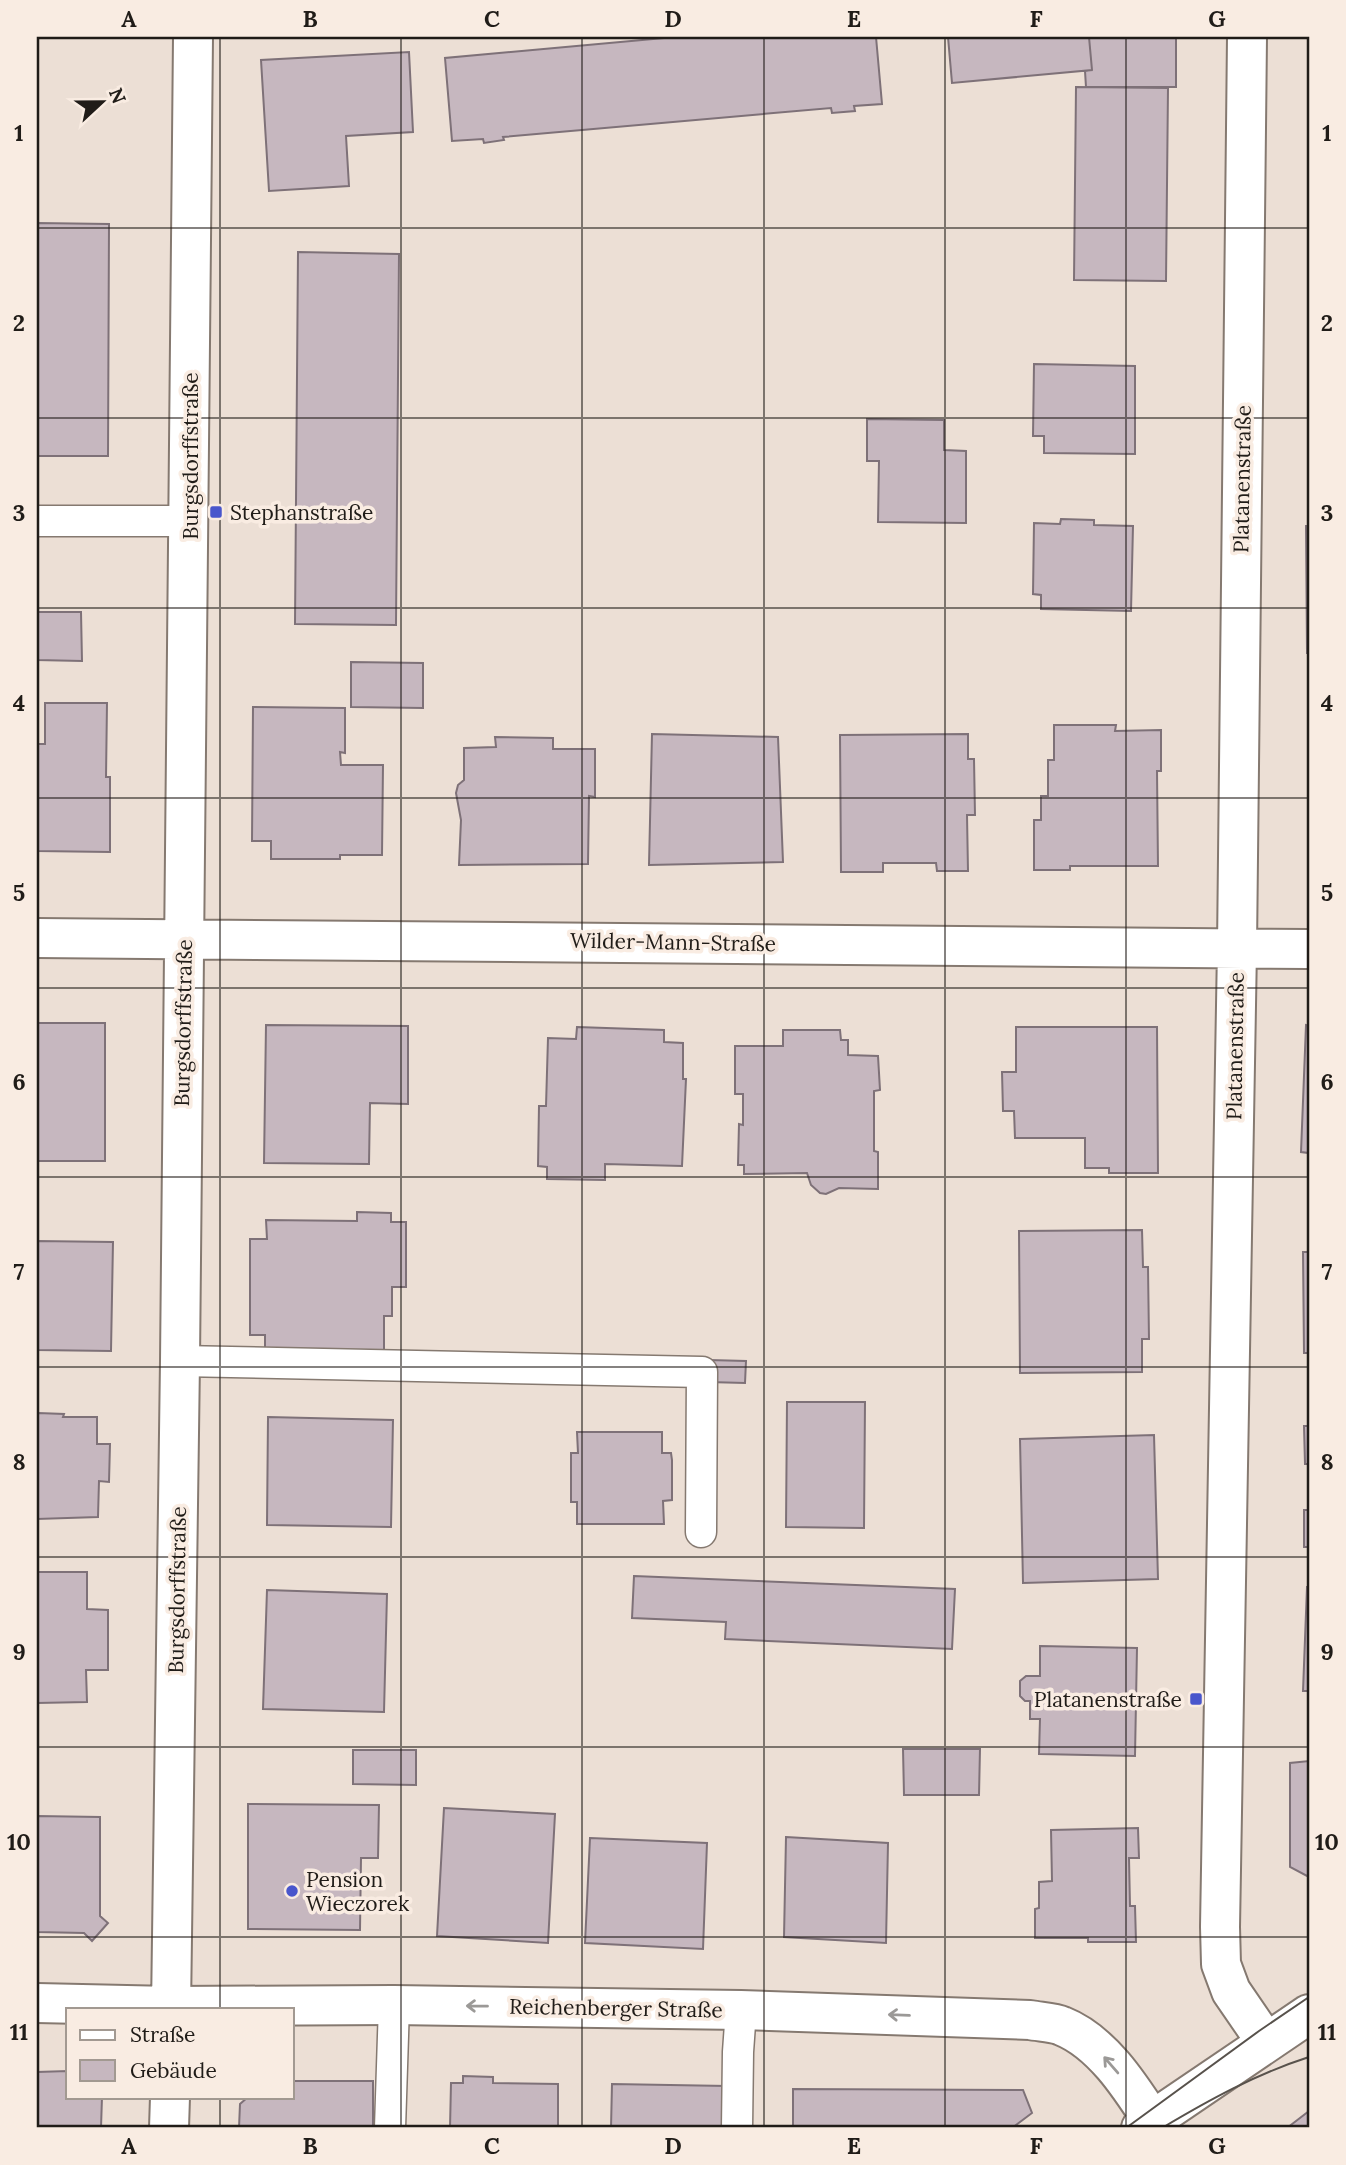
<svg xmlns="http://www.w3.org/2000/svg" width="1346" height="2165" viewBox="0 0 1346 2165" font-family="Lora,serif">
	<style>
		.building { fill: #c6b7bf; stroke: #7e7178; stroke-width: 2 }
		.lines { fill: none; stroke-linecap: round; stroke-linejoin: round }
		.lane-casing { stroke: #857970; stroke-width: 33 }
		.street-casing { stroke: #857970; stroke-width: 42 }
		.secondary-casing { stroke: #857970; stroke-width: 42 }
		.lane { stroke: #fff; stroke-width: 30 }
		.street { stroke: #fff; stroke-width: 38 }
		.secondary { stroke: #fff; stroke-width: 38 }
		.tram { stroke: #58524c; stroke-width: 2 }
		.oneway { stroke: #9b9997 }
		.grid { fill: none; stroke: #201c18; stroke-width: 2; stroke-opacity: 0.55 }
		.poi-dot { fill: #4956cc; stroke: #f9ece2; stroke-width: 2.5 }
		.labels { text-anchor: middle; dominant-baseline: central; stroke-width: 7; stroke-linejoin: round; paint-order: stroke }
		.street-label { font-size: 21px; fill: #201c18; stroke: #f9ece2 }
		.poi-label { font-size: 21px; fill: #201c18; stroke: #f9ece2; text-anchor: start }
		.neatline { fill: none; stroke: #201c18; stroke-width: 2.5 }
		.grid-label { font-size: 23px; text-anchor: middle; font-weight: bold; fill: #201c18 }
	</style>
	<rect width="100%" height="100%" fill="#ecdfd5"/>
	<path class="building" d="M 675,37 L 876,37 L 882,104 L 854,106 L 855,111 L 832,113 L 831,108 L 503,137 L 504,140 L 484,143 L 483,139 L 452,141 L 445,58 Z
		M 948,37 L 1089,37 L 1092,70 L 952,83 Z
		M 1089,37 L 1176,37 L 1176,87 L 1086,87 L 1085,71 L 1092,70 Z
		M 409,52 L 413,132 L 346,136 L 349,186 L 269,191 L 261,60 Z
		M 1076,87 L 1168,88 L 1166,281 L 1074,280 Z
		M 37,223 L 109,224 L 108,456 L 37,456 Z
		M 298,252 L 399,254 L 396,625 L 295,624 Z
		M 1034,364 L 1135,366 L 1135,454 L 1044,453 L 1044,436 L 1033,436 Z
		M 867,419 L 944,420 L 944,450 L 966,451 L 966,523 L 878,522 L 879,461 L 867,461 Z
		M 1061,519 L 1094,520 L 1094,525 L 1133,526 L 1131,611 L 1041,609 L 1041,595 L 1033,594 L 1034,523 L 1060,524 Z
		M 1306,526 L 1309,526 L 1309,653 L 1307,653 Z
		M 37,612 L 81,612 L 82,661 L 37,660 Z
		M 351,662 L 423,663 L 423,708 L 351,707 Z
		M 45,703 L 107,703 L 106,777 L 110,777 L 110,852 L 37,851 L 37,744 L 45,744 Z
		M 253,707 L 345,708 L 345,753 L 340,752 L 341,765 L 383,765 L 382,855 L 340,855 L 340,859 L 271,859 L 271,841 L 252,841 Z
		M 1054,725 L 1116,725 L 1115,731 L 1161,730 L 1161,771 L 1157,771 L 1158,866 L 1070,866 L 1070,870 L 1034,870 L 1034,820 L 1041,820 L 1041,796 L 1048,796 L 1048,760 L 1054,760 Z
		M 652,734 L 778,737 L 783,862 L 649,865 Z
		M 968,734 L 968,759 L 974,759 L 975,815 L 967,815 L 968,871 L 937,871 L 936,863 L 883,863 L 883,872 L 841,872 L 840,735 Z
		M 495,737 L 553,738 L 553,749 L 595,749 L 595,797 L 589,796 L 588,864 L 459,865 L 461,820 L 456,793 L 458,785 L 464,780 L 464,748 L 496,747 Z
		M 37,1023 L 105,1023 L 105,1161 L 37,1161 Z
		M 266,1025 L 408,1026 L 408,1104 L 370,1103 L 369,1164 L 264,1163 Z
		M 1306,1025 L 1309,1026 L 1309,1153 L 1301,1152 Z
		M 577,1027 L 664,1030 L 664,1042 L 683,1043 L 683,1079 L 686,1079 L 682,1166 L 605,1164 L 605,1180 L 547,1179 L 547,1167 L 538,1166 L 539,1106 L 546,1106 L 548,1038 L 576,1039 Z
		M 1016,1027 L 1157,1027 L 1158,1173 L 1109,1173 L 1109,1168 L 1085,1168 L 1085,1138 L 1015,1138 L 1014,1111 L 1003,1111 L 1002,1072 L 1016,1072 Z
		M 783,1030 L 840,1030 L 841,1040 L 848,1040 L 848,1055 L 878,1056 L 880,1090 L 874,1091 L 874,1151 L 878,1152 L 878,1189 L 839,1188 L 826,1194 L 820,1193 L 811,1185 L 807,1173 L 744,1174 L 744,1165 L 738,1165 L 739,1124 L 743,1125 L 743,1094 L 735,1094 L 735,1046 L 783,1046 Z
		M 357,1212 L 391,1213 L 391,1222 L 406,1222 L 406,1287 L 392,1287 L 392,1316 L 384,1316 L 384,1355 L 265,1354 L 265,1335 L 250,1335 L 250,1239 L 267,1239 L 266,1220 L 357,1221 Z
		M 1142,1230 L 1143,1267 L 1148,1267 L 1149,1339 L 1142,1339 L 1142,1372 L 1020,1373 L 1019,1231 Z
		M 37,1241 L 113,1242 L 111,1351 L 37,1350 Z
		M 1303,1252 L 1309,1252 L 1309,1353 L 1304,1353 Z
		M 709,1360 L 746,1361 L 745,1383 L 708,1382 Z
		M 787,1402 L 865,1402 L 864,1528 L 786,1527 Z
		M 38,1413 L 64,1414 L 63,1417 L 97,1417 L 97,1444 L 110,1444 L 109,1482 L 99,1481 L 98,1517 L 37,1519 Z
		M 268,1417 L 393,1420 L 391,1527 L 267,1525 Z
		M 1304,1426 L 1309,1426 L 1309,1464 L 1305,1464 Z
		M 577,1432 L 662,1432 L 662,1453 L 671,1453 L 672,1460 L 672,1500 L 663,1501 L 664,1524 L 577,1524 L 577,1502 L 571,1502 L 571,1453 L 578,1453 Z
		M 1154,1435 L 1158,1579 L 1023,1583 L 1020,1439 Z
		M 1304,1510 L 1309,1510 L 1309,1547 L 1304,1547 Z
		M 37,1572 L 87,1572 L 87,1609 L 108,1610 L 108,1670 L 86,1670 L 87,1702 L 37,1703 Z
		M 634,1576 L 955,1589 L 952,1649 L 725,1639 L 726,1622 L 632,1618 Z
		M 1307,1587 L 1309,1587 L 1309,1691 L 1303,1691 Z
		M 267,1590 L 387,1594 L 384,1712 L 263,1709 Z
		M 1040,1646 L 1137,1648 L 1135,1756 L 1039,1754 L 1040,1719 L 1030,1719 L 1030,1701 L 1025,1701 L 1020,1696 L 1020,1681 L 1026,1676 L 1040,1676 Z
		M 903,1749 L 980,1749 L 979,1795 L 904,1795 Z
		M 353,1750 L 416,1750 L 416,1785 L 353,1784 Z
		M 1309,1761 L 1309,1877 L 1290,1867 L 1290,1763 Z
		M 248,1804 L 379,1805 L 378,1858 L 361,1858 L 360,1930 L 248,1929 Z
		M 444,1808 L 555,1814 L 548,1943 L 437,1936 Z
		M 37,1816 L 100,1817 L 100,1916 L 108,1923 L 92,1941 L 84,1933 L 37,1932 Z
		M 1138,1828 L 1139,1858 L 1129,1858 L 1130,1906 L 1135,1906 L 1136,1942 L 1088,1942 L 1088,1938 L 1035,1938 L 1035,1909 L 1039,1908 L 1039,1882 L 1052,1881 L 1051,1830 Z
		M 786,1837 L 888,1843 L 886,1943 L 784,1937 Z
		M 590,1838 L 707,1843 L 703,1949 L 585,1943 Z
		M 68,2071 L 68,2097 L 102,2097 L 101,2128 L 37,2128 L 37,2072 Z
		M 463,2076 L 493,2077 L 493,2083 L 558,2084 L 558,2128 L 450,2128 L 451,2083 L 463,2083 Z
		M 292,2081 L 373,2081 L 373,2128 L 239,2128 L 240,2104 L 248,2097 L 292,2097 Z
		M 612,2084 L 727,2086 L 726,2128 L 611,2128 Z
		M 793,2089 L 1023,2090 L 1032,2113 L 1012,2128 L 793,2128 Z
		M 1309,2111 L 1309,2128 L 1287,2128 Z"/>
	<g class="lines">
		<g class="lane-casing">
			<path id="lane" d="M 37,521 L 189,521
				M 180,1361 L 702,1372 L 701,1532
				M 390,2128 L 394,2005
				M 737,2128 L 738,2052 L 741,2010"/>
		</g>
		<g class="street-casing">
			<path id="street" d="M 1247,37 L 1237,948 L 1220,1927 L 1221,1964 L 1231,1991 L 1266,2042
				M 37,938 L 1309,949
				M 37,2003 L 171,2006 L 394,2005 L 741,2010 L 1030,2020 C 1040,2022 1053,2022 1062,2026 C 1102,2042 1130,2086 1152,2120
				M 171,2009 L 180,1361 L 193,37
				M 169,2128 L 170,2097"/>
		</g>
		<g class="secondary-casing">
			<path id="secondary" d="M 1141,2128 L 1309,2014"/>
		</g>
		<use href="#lane" class="lane"/>
		<use href="#street" class="street"/>
		<use href="#secondary" class="secondary"/>
		<path class="tram" d="M 1126,2128 L 1259,2031 L 1309,1997
			M 1162,2128 C 1209,2100 1256,2074 1309,2057"/>
	</g>
	<defs><path id="oneway-shaft" d="M-6 0H5M1.5-3L5.5 0L1.5 3" fill="none" stroke-width="1.6" stroke-linecap="round" stroke-linejoin="round" transform="scale(1.75)"/></defs>
	<g class="oneway">
		<use href="#oneway-shaft" transform="translate(477 2006) rotate(-179)"/>
		<use href="#oneway-shaft" transform="translate(899 2015) rotate(-178)"/>
		<use href="#oneway-shaft" transform="translate(1111 2065) rotate(-131)"/>
	</g>
	<path class="grid" d="M 220,37 L 220,2009M 401,37 L 401,2128M 582,37 L 582,2128M 764,37 L 764,2128M 945,37 L 945,2128M 1126,37 L 1126,2128M 37,228 L 1309,228M 37,418 L 1309,418M 37,608 L 1309,608M 37,798 L 1309,798M 37,988 L 1309,988M 37,1177 L 1309,1177M 37,1367 L 1309,1367M 37,1557 L 1309,1557M 37,1747 L 1309,1747M 37,1937 L 1309,1937M 220,2097 L 220,2128"/>
	<g class="poi-dot">
		<rect x="209" y="505" width="14" height="14" rx="3.5"/>
		<rect x="1189" y="1692" width="14" height="14" rx="3.5"/>
		<circle cx="292" cy="1891" r="7"/>
	</g>
	<g class="labels">
		<g class="street-label">
			<text transform="translate(190 456) rotate(-90)">Burgsdorffstraße</text>
			<text transform="translate(1242 479) rotate(-89)">Platanenstraße</text>
			<text transform="translate(673 942) rotate(1)">Wilder-Mann-Straße</text>
			<text transform="translate(183 1023) rotate(-89)">Burgsdorffstraße</text>
			<text transform="translate(1235 1046) rotate(-89)">Platanenstraße</text>
			<text transform="translate(177 1590) rotate(-89)">Burgsdorffstraße</text>
			<text transform="translate(616 2008) rotate(1)">Reichenberger Straße</text>
		</g>
		<g class="poi-label">
			<text x="230" y="512">Stephanstraße</text>
			<text x="1182" y="1699" text-anchor="end">Platanenstraße</text>
			<text x="306" y="1879">Pension<tspan x="306" dy="24">Wieczorek</tspan></text>
		</g>
	</g>
	<rect width="1346" height="2165" fill="none" stroke="#f9ece2" stroke-width="77"/>
	<rect x="66" y="2008" width="228" height="91" fill="#f9ece2" stroke="#a29991" stroke-width="2"/>
	<rect x="80" y="2030" width="35" height="10" fill="#ffffff" stroke="#a29991" stroke-width="2"/>
	<text x="130" y="2042" font-size="21" fill="#201c18">Straße</text>
	<rect x="80" y="2060" width="35" height="21" fill="#c6b7bf" stroke="#a29991" stroke-width="2"/>
	<text x="130" y="2078" font-size="21" fill="#201c18">Gebäude</text>
	<g transform="translate(102 102) rotate(68)" stroke="#f9ece2" stroke-width="5" paint-order="stroke">
	<path d="M0-5L12 26L0 18L-12 26Z" fill="#201c18"/>
	<text y="-10" font-size="19" font-weight="bold" text-anchor="middle" fill="#201c18">N</text>
	</g>
	<rect x="38" y="38" width="1270" height="2088" class="neatline"/>
	<g class="grid-label">
		<text x="129" y="27">A</text>
		<text x="310" y="27">B</text>
		<text x="492" y="27">C</text>
		<text x="673" y="27">D</text>
		<text x="854" y="27">E</text>
		<text x="1036" y="27">F</text>
		<text x="1217" y="27">G</text>
		<text x="19" y="141">1</text>
		<text x="1327" y="141">1</text>
		<text x="19" y="331">2</text>
		<text x="1327" y="331">2</text>
		<text x="19" y="521">3</text>
		<text x="1327" y="521">3</text>
		<text x="19" y="711">4</text>
		<text x="1327" y="711">4</text>
		<text x="19" y="901">5</text>
		<text x="1327" y="901">5</text>
		<text x="19" y="1090">6</text>
		<text x="1327" y="1090">6</text>
		<text x="19" y="1280">7</text>
		<text x="1327" y="1280">7</text>
		<text x="19" y="1470">8</text>
		<text x="1327" y="1470">8</text>
		<text x="19" y="1660">9</text>
		<text x="1327" y="1660">9</text>
		<text x="19" y="1850">10</text>
		<text x="1327" y="1850">10</text>
		<text x="19" y="2040">11</text>
		<text x="1327" y="2040">11</text>
		<text x="129" y="2154">A</text>
		<text x="310" y="2154">B</text>
		<text x="492" y="2154">C</text>
		<text x="673" y="2154">D</text>
		<text x="854" y="2154">E</text>
		<text x="1036" y="2154">F</text>
		<text x="1217" y="2154">G</text>
	</g>
</svg>
